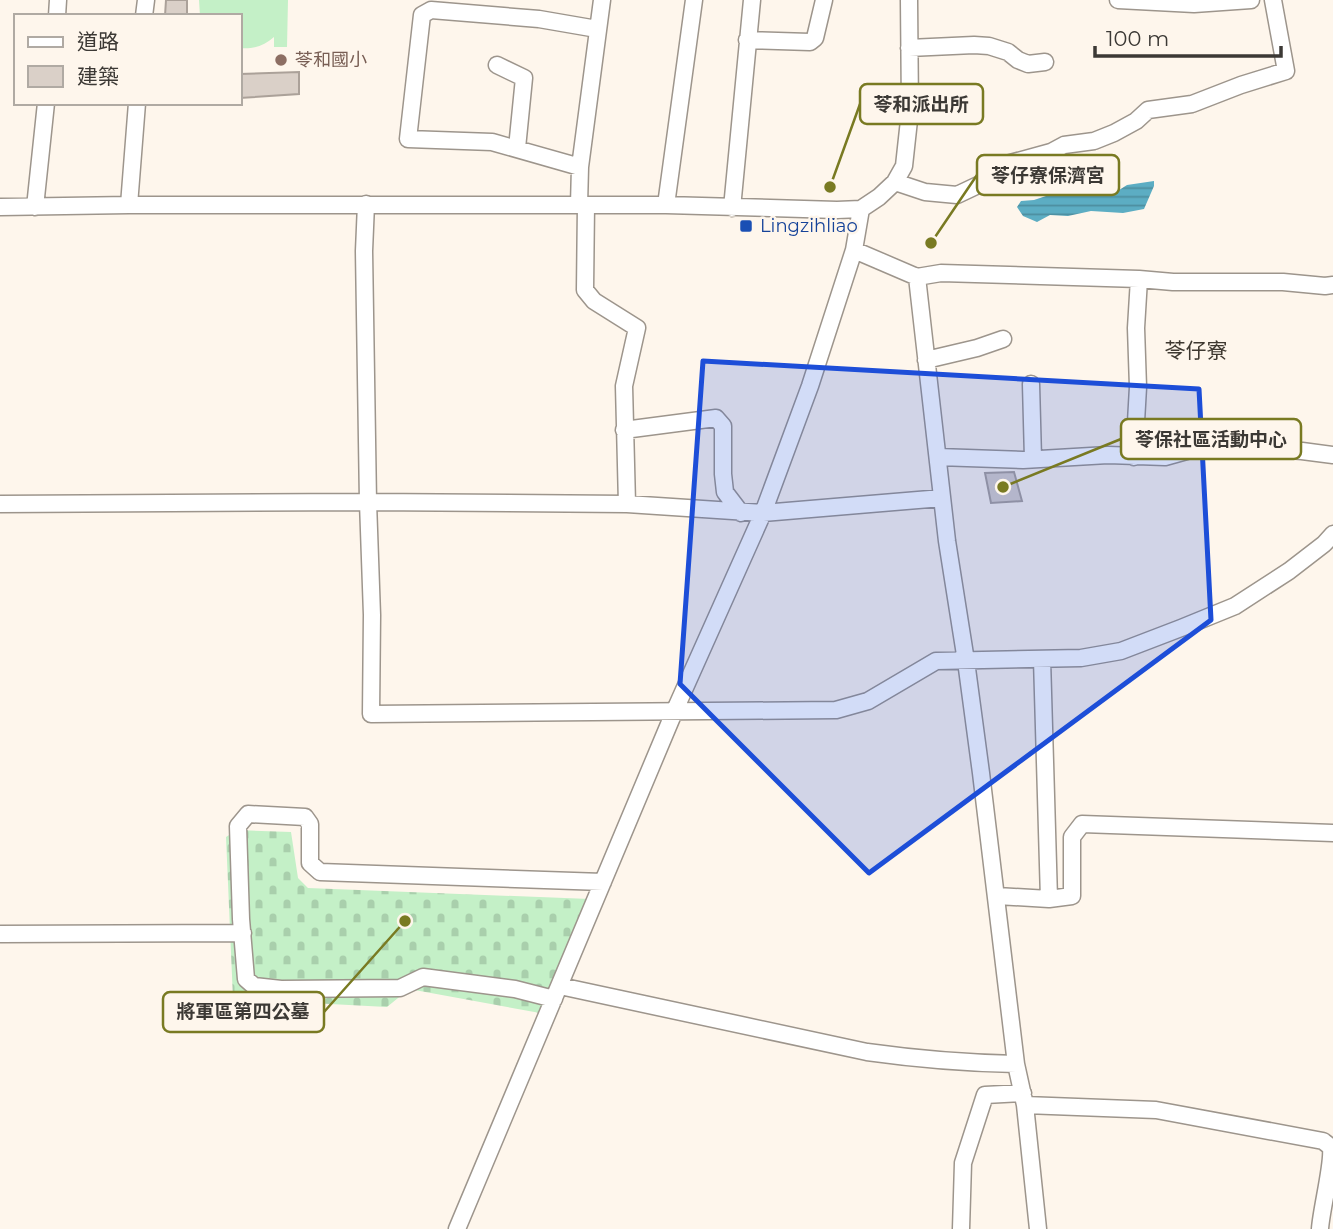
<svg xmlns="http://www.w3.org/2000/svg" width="1333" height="1229" viewBox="0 0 1333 1229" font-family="Montserrat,'Noto Sans TC',sans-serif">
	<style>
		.green { fill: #c4f0c7 }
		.cemetery { fill: url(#cemetery-stones) }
		.water { fill: url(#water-rules) }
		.building { fill: #dad0c8; stroke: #aba199; stroke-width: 2 }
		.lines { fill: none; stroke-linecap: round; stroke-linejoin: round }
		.minor-casing { stroke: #9d958c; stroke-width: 19 }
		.minor { stroke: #fff; stroke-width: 16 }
		.marked { fill: #1d4ed8; fill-opacity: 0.2; stroke: #1d4ed8; stroke-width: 5; stroke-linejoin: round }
		.education-dot { fill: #8d6e63; stroke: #fef6ec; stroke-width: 2.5 }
		.transit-dot { fill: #1a4fb4; stroke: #fef6ec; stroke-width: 2.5 }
		.labels { text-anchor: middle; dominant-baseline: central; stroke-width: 5; stroke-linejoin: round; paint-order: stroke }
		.education-label { font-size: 18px; fill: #785e54; stroke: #fef6ec; text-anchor: start }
		.transit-label { font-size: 18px; fill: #164399; stroke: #fef6ec; text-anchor: start }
		.quarter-label { font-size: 21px; fill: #3e3830; stroke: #fef6ec }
		.leader { fill: none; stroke: #797a22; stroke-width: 2.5 }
		.callout-dot { fill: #797a22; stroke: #fef6ec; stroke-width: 2.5 }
		.callout { fill: #fef6ec; stroke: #797a22; stroke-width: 2.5 }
		.callout-label { font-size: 19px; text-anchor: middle; font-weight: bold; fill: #3c3935 }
	</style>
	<defs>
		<pattern id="cemetery-stones" width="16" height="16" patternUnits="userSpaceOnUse" patternTransform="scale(1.75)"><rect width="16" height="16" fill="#c4f0c7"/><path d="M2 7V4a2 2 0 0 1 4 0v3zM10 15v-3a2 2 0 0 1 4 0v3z" fill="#a9cfac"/></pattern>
		<pattern id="water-rules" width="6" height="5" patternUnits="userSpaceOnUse" patternTransform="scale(1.75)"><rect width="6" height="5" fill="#5cadc3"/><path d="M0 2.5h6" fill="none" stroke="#4d8e9f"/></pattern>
	</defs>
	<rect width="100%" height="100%" fill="#fef6ec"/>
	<path class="green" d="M 199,0 L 288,0 L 287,47 L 274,47 L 274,37 C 264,46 254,49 240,48 L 240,16 L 200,16 Z"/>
	<path class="cemetery" d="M 237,830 L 291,832 L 298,878 L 308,888 L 590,899 L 540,1013 L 409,989 L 387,1007 L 233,999 L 226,837 Z"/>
	<path class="water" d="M 1154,181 L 1154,186 L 1144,209 L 1123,213 L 1091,211 L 1068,216 L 1050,215 L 1037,222 L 1023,216 L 1017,207 L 1021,201 L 1034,200 L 1046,196 L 1069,196 L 1099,191 L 1116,192 L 1127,185 Z"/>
	<path class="building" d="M 166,0 L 187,0 L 187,16 L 165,16 Z
		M 299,72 L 299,94 L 240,98 L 240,74 Z
		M 1014,472 L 1022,501 L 991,503 L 985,473 Z"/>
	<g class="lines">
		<g class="minor-casing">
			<path id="minor" d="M 1118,0 L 1194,4 L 1251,0
				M 57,16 L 58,0
				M 144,16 L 146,0
				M 747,40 L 810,42 L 815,38 L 824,0
				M 909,48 L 974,45 L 989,46 L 1008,52 L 1018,60 L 1028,64 L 1045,62
				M 497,65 L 524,78 L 517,148
				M 580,167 L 492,142 L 408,139 L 422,15 L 431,10 L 539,19 L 597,29
				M 895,182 L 925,192 L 957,195 L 993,178 L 1003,165 L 1051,152 L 1064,145 L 1094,141 L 1114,133 L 1136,121 L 1148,110 L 1192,104 L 1241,85 L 1286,71 L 1273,0
				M 366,204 L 364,251 L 368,502 L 372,615 L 371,714 L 836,710 L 868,701 L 936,661 L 1081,658 L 1121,651 L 1181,628 L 1235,606 L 1289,571 L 1324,544 L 1333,534
				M 129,205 L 137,103
				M 579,205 L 580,167 L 602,0
				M 586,205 L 585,290 L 594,301 L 637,328 L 624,386 L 627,504
				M 666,205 L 694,0
				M 0,207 L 129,205 L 666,205 L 837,210 L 861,209 L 879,197 L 895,182 L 904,166 L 910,111 L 909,0
				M 35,207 L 46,103
				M 732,208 L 752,0
				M 854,250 L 917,277 L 947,541 L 966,661 L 981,773 L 1016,1064 L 1025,1105 L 1038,1229
				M 917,277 L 941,273 L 1139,279 L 1173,282 L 1283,282 L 1325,286 L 1333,285
				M 926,360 L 977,348 L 1003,339
				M 1031,384 L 1033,459
				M 624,430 L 716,418 L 723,426 L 723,474 L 725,492 L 741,513
				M 938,457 L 1023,460 L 1108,455 L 1165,457 L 1208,445 L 1222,445 L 1302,451 L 1333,455
				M 1134,457 L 1138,387 L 1136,328 L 1139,279
				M 0,504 L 368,502 L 627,504 L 763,513 L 942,498
				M 1042,659 L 1049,899
				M 997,896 L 1049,899 L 1072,896 L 1072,837 L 1082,824 L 1333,833
				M 0,934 L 243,933
				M 560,986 L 867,1052 C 917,1059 966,1063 1016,1064
				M 554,999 L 515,989 L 423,977 L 400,988 L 281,989 L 254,986 L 246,979 L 241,919 L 238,826 L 248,814 L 305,817 L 310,824 L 310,863 L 320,872 L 603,882
				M 1025,1105 L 1156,1110 L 1323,1141 C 1327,1144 1330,1146 1331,1149 C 1333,1164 1321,1211 1320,1229
				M 457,1229 L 675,710 L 763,513 L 810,386 L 854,250 L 861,209
				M 961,1229 L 963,1163 L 985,1095 L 1023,1093"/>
		</g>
		<use href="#minor" class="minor"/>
	</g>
	<path class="marked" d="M 703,361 L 1199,389 L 1211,620 L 869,873 L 680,684 Z"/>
	<circle class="education-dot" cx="281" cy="60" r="7"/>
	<rect class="transit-dot" x="739" y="219" width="14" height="14" rx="3.5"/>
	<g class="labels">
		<g class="education-label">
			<text x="295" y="60">苓和國小</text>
		</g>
		<g class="transit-label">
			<text x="760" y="226">Lingzihliao</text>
		</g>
		<g class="quarter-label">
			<text x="1196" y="350">苓仔寮</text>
		</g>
	</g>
	<path class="leader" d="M830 187L860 104M931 243L977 175M1003 487L1121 439M405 921L324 1012"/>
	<g class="callout-dot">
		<circle cx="830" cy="187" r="7"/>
		<circle cx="931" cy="243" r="7"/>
		<circle cx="1003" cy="487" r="7"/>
		<circle cx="405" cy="921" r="7"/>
	</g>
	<g class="callout">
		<rect x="860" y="84" width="123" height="40" rx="7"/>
		<rect x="977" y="155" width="142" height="40" rx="7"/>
		<rect x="1121" y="419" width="180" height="40" rx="7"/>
		<rect x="163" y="992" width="161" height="40" rx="7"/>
	</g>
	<g class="callout-label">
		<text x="921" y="111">苓和派出所</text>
		<text x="1048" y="182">苓仔寮保濟宮</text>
		<text x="1211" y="446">苓保社區活動中心</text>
		<text x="243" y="1018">將軍區第四公墓</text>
	</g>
	<rect x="14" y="14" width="228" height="91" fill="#fef6ec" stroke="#b0aaa3" stroke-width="2"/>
	<rect x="28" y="37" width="35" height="10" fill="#ffffff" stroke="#b0aaa3" stroke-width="2"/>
	<text x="77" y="49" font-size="21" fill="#3c3935">道路</text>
	<rect x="28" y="66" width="35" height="21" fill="#dad0c8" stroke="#b0aaa3" stroke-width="2"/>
	<text x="77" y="84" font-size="21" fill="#3c3935">建築</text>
	<path d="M1095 46v10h186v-10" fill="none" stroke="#3c3935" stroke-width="3.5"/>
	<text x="1106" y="46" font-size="21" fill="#3c3935" stroke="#fef6ec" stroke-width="5" paint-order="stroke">100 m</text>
</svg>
